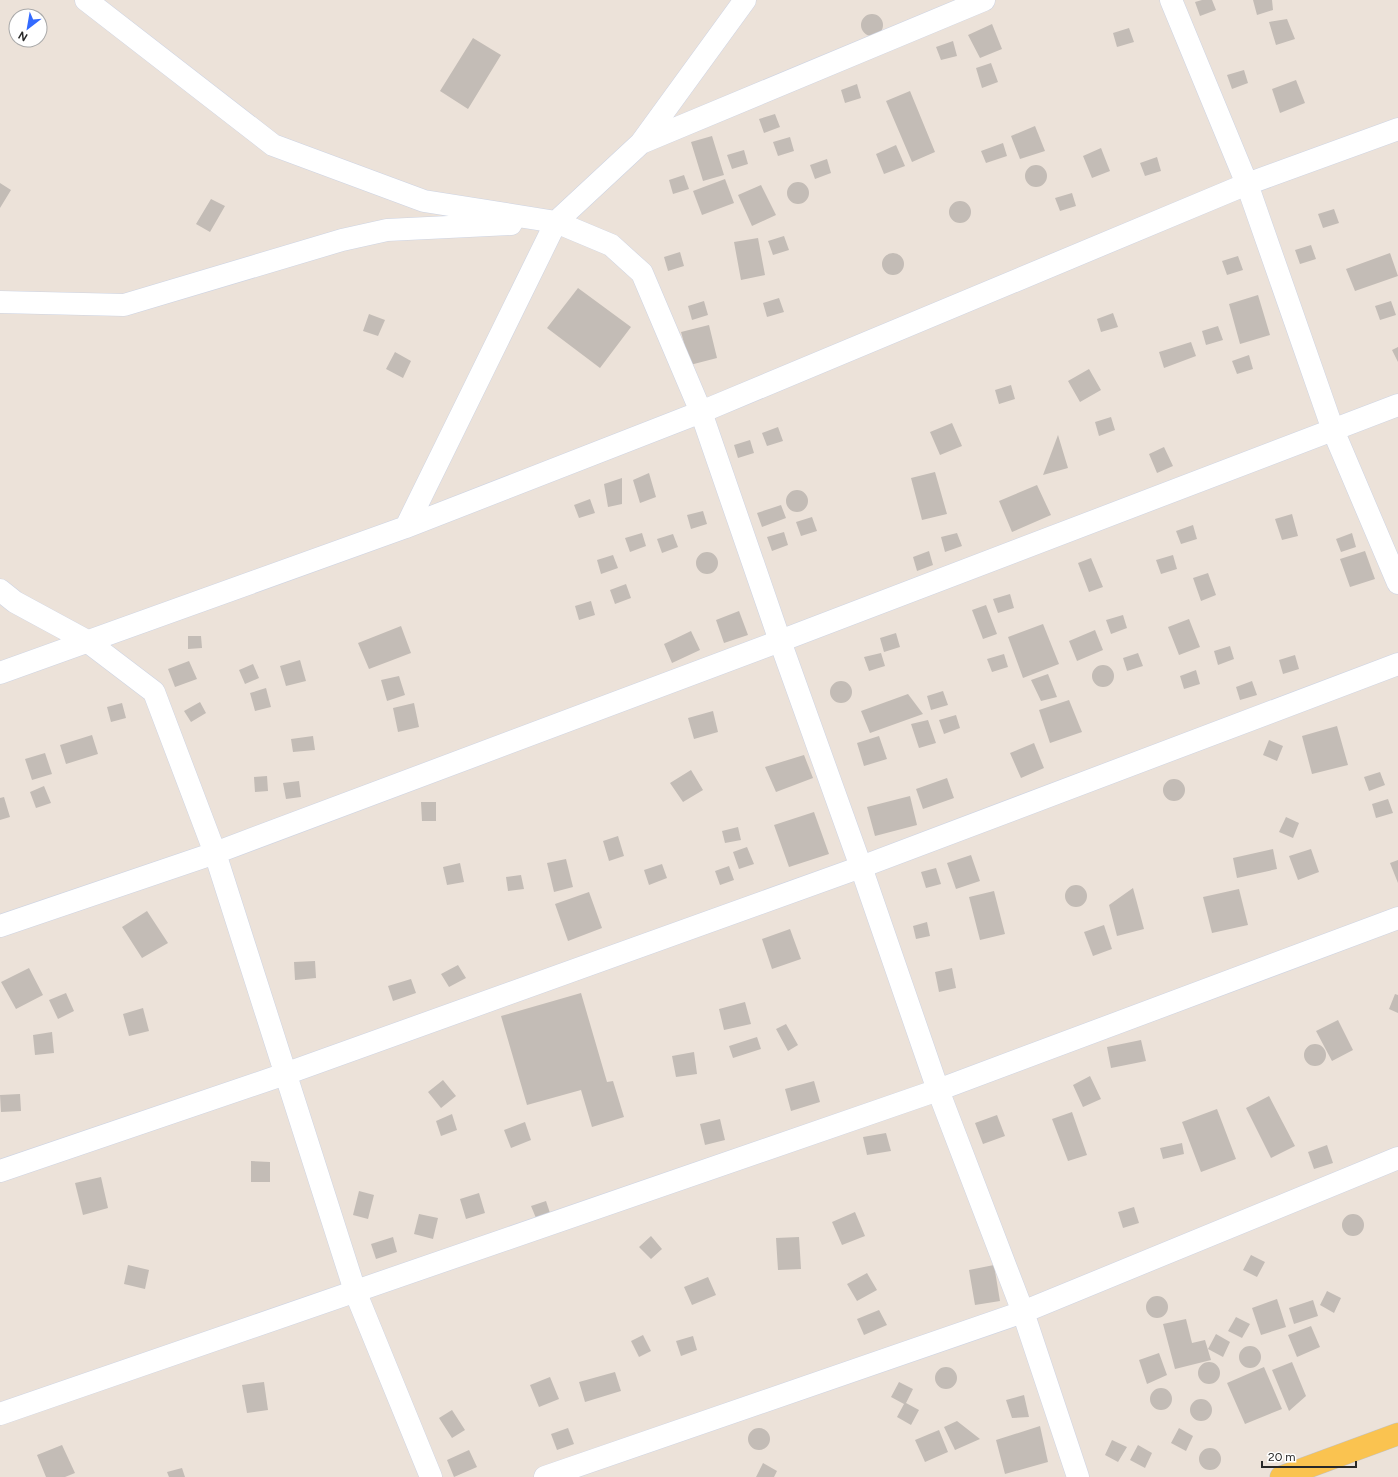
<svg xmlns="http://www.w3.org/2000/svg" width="1398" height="1477" viewBox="0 0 1398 1477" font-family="Figtree,sans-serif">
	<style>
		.building { fill: #c3bcb6 }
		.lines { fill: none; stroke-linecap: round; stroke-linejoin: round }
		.minor-casing { stroke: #ced4e3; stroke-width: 23 }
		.major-casing { stroke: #c3c3c3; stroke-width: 23 }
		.minor { stroke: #fff; stroke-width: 22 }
		.major { stroke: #fac350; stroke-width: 22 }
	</style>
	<rect width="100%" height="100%" fill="#ece2d9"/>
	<path class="building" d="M 1202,0 L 1212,0 L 1216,10 L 1200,16 L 1195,2 Z
		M 1253,0 L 1272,0 L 1273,10 L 1257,15 Z
		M861 25a11 11 0 1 1 22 0a11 11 0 1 1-22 0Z
		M 1287,19 L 1295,39 L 1276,45 L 1269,22 Z
		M 992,24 L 1002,49 L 980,58 L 968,35 Z
		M 1129,28 L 1134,42 L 1117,47 L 1113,33 Z
		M 473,38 L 501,55 L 468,109 L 440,91 Z
		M 953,41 L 957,56 L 941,60 L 936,47 Z
		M 991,63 L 998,82 L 982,88 L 976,68 Z
		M 1244,70 L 1248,83 L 1232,89 L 1227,75 Z
		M 1296,80 L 1305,103 L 1280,113 L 1272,89 Z
		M 857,84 L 861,98 L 845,103 L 841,90 Z
		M 910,91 L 935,152 L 912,162 L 886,101 Z
		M 775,114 L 780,127 L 764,133 L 759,119 Z
		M 1035,126 L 1045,151 L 1020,159 L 1011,136 Z
		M 712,136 L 724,175 L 703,181 L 691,142 Z
		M 790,137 L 794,151 L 778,156 L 773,142 Z
		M 1003,143 L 1007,156 L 986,163 L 981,151 Z
		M 896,145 L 905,166 L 884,174 L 876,154 Z
		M 1101,148 L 1110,171 L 1092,178 L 1083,156 Z
		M 744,150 L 748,164 L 732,169 L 727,155 Z
		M 1157,157 L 1161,171 L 1145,176 L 1140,163 Z
		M 827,159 L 831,173 L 815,179 L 810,165 Z
		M1025 176a11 11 0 1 1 22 0a11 11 0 1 1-22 0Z
		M 684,175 L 689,189 L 673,194 L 669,180 Z
		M 725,179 L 734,203 L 702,215 L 693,191 Z
		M787 193a11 11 0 1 1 22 0a11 11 0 1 1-22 0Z
		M 0,183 L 11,190 L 0,208 Z
		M 761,185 L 776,215 L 752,226 L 738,195 Z
		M 1072,193 L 1076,206 L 1060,211 L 1055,198 Z
		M 211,199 L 225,206 L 210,232 L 196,224 Z
		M949 212a11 11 0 1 1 22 0a11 11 0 1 1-22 0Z
		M 1334,209 L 1339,223 L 1323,228 L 1318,214 Z
		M 784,236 L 789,250 L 773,255 L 768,241 Z
		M 758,238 L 765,275 L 741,280 L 734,242 Z
		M 1311,245 L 1316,259 L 1300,264 L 1295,250 Z
		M 680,252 L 684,266 L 668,271 L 664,257 Z
		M882 264a11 11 0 1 1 22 0a11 11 0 1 1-22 0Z
		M 1390,253 L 1398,276 L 1355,291 L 1346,269 Z
		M 1238,256 L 1243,270 L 1227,275 L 1222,261 Z
		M 578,288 L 631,327 L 600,368 L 547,328 Z
		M 1258,295 L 1270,335 L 1240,344 L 1229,304 Z
		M 779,298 L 784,312 L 767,317 L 763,303 Z
		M 704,301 L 708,315 L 692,320 L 688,306 Z
		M 1391,301 L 1396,315 L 1380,320 L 1375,306 Z
		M 1113,313 L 1118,327 L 1101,332 L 1097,319 Z
		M 369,314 L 385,320 L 378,336 L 363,331 Z
		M 709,325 L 717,358 L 690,365 L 681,332 Z
		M 1218,326 L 1223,340 L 1206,345 L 1202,331 Z
		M 1191,342 L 1196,356 L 1164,368 L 1159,352 Z
		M 1398,347 L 1398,362 L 1392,350 Z
		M 395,352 L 411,361 L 403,378 L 386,369 Z
		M 1249,355 L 1253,369 L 1237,374 L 1232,361 Z
		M 1089,369 L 1101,390 L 1080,402 L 1068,381 Z
		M 1011,385 L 1015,399 L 999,404 L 995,390 Z
		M 1111,417 L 1115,430 L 1099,436 L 1095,422 Z
		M 952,423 L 962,446 L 940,455 L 930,432 Z
		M 778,427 L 783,441 L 767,446 L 762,433 Z
		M 1058,435 L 1068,468 L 1043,475 Z
		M 750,440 L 754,453 L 738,458 L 734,445 Z
		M 1164,447 L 1173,466 L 1157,473 L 1149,454 Z
		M 935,472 L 947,514 L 922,520 L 911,478 Z
		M 649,473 L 656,497 L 640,503 L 633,480 Z
		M 622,478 L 622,504 L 608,507 L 604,484 Z
		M 1037,485 L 1051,515 L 1012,532 L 999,501 Z
		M786 501a11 11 0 1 1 22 0a11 11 0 1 1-22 0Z
		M 590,499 L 595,513 L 579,518 L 574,505 Z
		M 781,505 L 786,518 L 762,527 L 757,513 Z
		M 703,511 L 707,524 L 691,529 L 687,515 Z
		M 1292,514 L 1298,536 L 1282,540 L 1275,519 Z
		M 812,517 L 817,531 L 801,536 L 796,522 Z
		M 1193,525 L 1197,539 L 1181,544 L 1176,531 Z
		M 784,532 L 788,545 L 772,551 L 767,537 Z
		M 642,533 L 646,546 L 630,552 L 625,538 Z
		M 957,533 L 962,546 L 945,552 L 941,537 Z
		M 1352,533 L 1356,547 L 1341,552 L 1336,539 Z
		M 673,534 L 678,547 L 662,553 L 657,539 Z
		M 929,551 L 933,565 L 917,571 L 913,557 Z
		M 1365,551 L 1375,579 L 1350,587 L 1340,559 Z
		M696 563a11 11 0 1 1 22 0a11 11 0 1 1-22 0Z
		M 613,555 L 618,568 L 601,574 L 597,560 Z
		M 1173,555 L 1177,569 L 1161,574 L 1156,560 Z
		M 1091,558 L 1103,587 L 1089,592 L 1078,563 Z
		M 1208,573 L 1216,595 L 1201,601 L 1193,578 Z
		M 626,584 L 631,598 L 615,604 L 610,590 Z
		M 1010,594 L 1014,608 L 998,613 L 993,599 Z
		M 591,601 L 595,615 L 579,620 L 575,606 Z
		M 986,605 L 997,634 L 983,639 L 972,610 Z
		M 739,611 L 748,635 L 724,643 L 716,620 Z
		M 1123,615 L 1127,628 L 1111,634 L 1106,620 Z
		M 1189,619 L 1200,647 L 1179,655 L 1168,627 Z
		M 1043,624 L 1059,664 L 1023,678 L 1008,637 Z
		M 401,626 L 411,653 L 369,669 L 358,643 Z
		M 1095,630 L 1103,650 L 1077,661 L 1069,641 Z
		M 691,631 L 700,650 L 672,663 L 664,644 Z
		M 896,633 L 900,647 L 884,652 L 880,638 Z
		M 188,636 L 201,636 L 202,648 L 188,649 Z
		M 1230,646 L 1234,659 L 1218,665 L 1214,651 Z
		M 881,653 L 885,666 L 869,671 L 864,657 Z
		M 1138,653 L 1143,666 L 1127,671 L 1123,658 Z
		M 1004,654 L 1008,667 L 992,672 L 987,659 Z
		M 1295,655 L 1299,669 L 1283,674 L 1279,660 Z
		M 300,660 L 306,681 L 286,686 L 280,666 Z
		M 189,661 L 197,679 L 175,687 L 168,669 Z
		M 253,664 L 259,678 L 245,684 L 239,670 Z
		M1092 676a11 11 0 1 1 22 0a11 11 0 1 1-22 0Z
		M 1196,670 L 1200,684 L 1184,689 L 1180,676 Z
		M 1048,674 L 1057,697 L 1041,701 L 1031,680 Z
		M 399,676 L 405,695 L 387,701 L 381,680 Z
		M830 692a11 11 0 1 1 22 0a11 11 0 1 1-22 0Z
		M 1252,681 L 1257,695 L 1240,700 L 1236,687 Z
		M 266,688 L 271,707 L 255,711 L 250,693 Z
		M 943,691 L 948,705 L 931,710 L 927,696 Z
		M 908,694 L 923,714 L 870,733 L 861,711 Z
		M 1069,700 L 1082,732 L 1050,743 L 1039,710 Z
		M 200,702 L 206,713 L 191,722 L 184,711 Z
		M 122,703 L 126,718 L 111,722 L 107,707 Z
		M 414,703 L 419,727 L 398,732 L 393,708 Z
		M 713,711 L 718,732 L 694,739 L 688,718 Z
		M 956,715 L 960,728 L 944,734 L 939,720 Z
		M 928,720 L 936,743 L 919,748 L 911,724 Z
		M 1337,726 L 1348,765 L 1312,774 L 1302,736 Z
		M 92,735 L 98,754 L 66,764 L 60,745 Z
		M 313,736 L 315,750 L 293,752 L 291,739 Z
		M 879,736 L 887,759 L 864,766 L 857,743 Z
		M 1269,740 L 1283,746 L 1277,761 L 1263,755 Z
		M 1034,743 L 1044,768 L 1021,778 L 1010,753 Z
		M 45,753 L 52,774 L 32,780 L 25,759 Z
		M 804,755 L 813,778 L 776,792 L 765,767 Z
		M 691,770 L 703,790 L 683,802 L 670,783 Z
		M 1380,772 L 1385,785 L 1369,791 L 1364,777 Z
		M 267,776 L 268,791 L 255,792 L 254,777 Z
		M 947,778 L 954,798 L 923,809 L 916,789 Z
		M1163 790a11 11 0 1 1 22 0a11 11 0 1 1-22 0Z
		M 299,781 L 301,797 L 286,799 L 283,783 Z
		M 44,786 L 51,803 L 36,808 L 30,792 Z
		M 910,796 L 917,825 L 875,836 L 867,807 Z
		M 4,797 L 10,817 L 0,820 L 0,798 Z
		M 1388,799 L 1393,813 L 1376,818 L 1372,804 Z
		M 421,802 L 436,802 L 436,821 L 422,821 Z
		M 814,812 L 829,854 L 789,867 L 774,825 Z
		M 1286,817 L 1299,823 L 1293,838 L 1279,832 Z
		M 738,827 L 741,840 L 725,843 L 722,831 Z
		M 618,836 L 624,856 L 609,861 L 603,841 Z
		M 747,847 L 754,864 L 739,869 L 733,852 Z
		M 1273,849 L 1277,869 L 1237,878 L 1233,858 Z
		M 1311,849 L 1319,872 L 1298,880 L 1289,856 Z
		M 971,855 L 980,881 L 956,889 L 947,863 Z
		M 566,859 L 573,887 L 554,892 L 547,863 Z
		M 1398,860 L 1398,883 L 1390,863 Z
		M 460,863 L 464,882 L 447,885 L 443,867 Z
		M 662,864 L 667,878 L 649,885 L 644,870 Z
		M 729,866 L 734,880 L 720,885 L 715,871 Z
		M 936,868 L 941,884 L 926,888 L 921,872 Z
		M 521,875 L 524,889 L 508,891 L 506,877 Z
		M1065 896a11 11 0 1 1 22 0a11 11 0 1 1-22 0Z
		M 1133,888 L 1144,929 L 1117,936 L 1109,905 Z
		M 1239,889 L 1248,925 L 1212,933 L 1203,897 Z
		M 994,891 L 1005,934 L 980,940 L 969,897 Z
		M 589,892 L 602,928 L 568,941 L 555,904 Z
		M 147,911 L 168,943 L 142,958 L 122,927 Z
		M 927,922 L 930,936 L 916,939 L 913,926 Z
		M 1104,925 L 1112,949 L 1093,956 L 1084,932 Z
		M 790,929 L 801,959 L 772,969 L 762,939 Z
		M 315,961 L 316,978 L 295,980 L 294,962 Z
		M 458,965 L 466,978 L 449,987 L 441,974 Z
		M 29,968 L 43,995 L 16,1009 L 1,982 Z
		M 952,968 L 956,988 L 939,992 L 935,972 Z
		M 411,979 L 416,993 L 393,1001 L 388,986 Z
		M 66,993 L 74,1011 L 58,1019 L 49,1000 Z
		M 581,993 L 607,1082 L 613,1081 L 624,1117 L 592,1127 L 581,1090 L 527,1105 L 501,1016 Z
		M 1395,994 L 1398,995 L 1398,1013 L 1389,1009 Z
		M 745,1002 L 751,1024 L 724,1030 L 719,1009 Z
		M 143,1008 L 149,1031 L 129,1036 L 123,1014 Z
		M 1338,1020 L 1353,1050 L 1332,1061 L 1316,1031 Z
		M 786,1024 L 798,1045 L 788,1051 L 776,1029 Z
		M 52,1032 L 54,1053 L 35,1055 L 33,1035 Z
		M 757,1037 L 761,1049 L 733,1058 L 729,1046 Z
		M 1141,1040 L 1146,1061 L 1111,1068 L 1107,1047 Z
		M1304 1055a11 11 0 1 1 22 0a11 11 0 1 1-22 0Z
		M 694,1052 L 697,1074 L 676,1077 L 672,1056 Z
		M 1090,1076 L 1101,1099 L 1083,1107 L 1073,1085 Z
		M 443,1080 L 456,1096 L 441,1108 L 428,1092 Z
		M 814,1081 L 820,1102 L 791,1111 L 785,1089 Z
		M 20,1094 L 21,1111 L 1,1112 L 0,1095 Z
		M 1269,1096 L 1295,1146 L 1271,1158 L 1246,1108 Z
		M 1217,1109 L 1236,1159 L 1201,1172 L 1182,1122 Z
		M 1072,1112 L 1087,1155 L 1068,1161 L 1052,1119 Z
		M 452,1114 L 457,1130 L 441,1136 L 436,1121 Z
		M 997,1115 L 1005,1136 L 983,1144 L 975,1123 Z
		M 720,1119 L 725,1140 L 705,1145 L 700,1124 Z
		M 525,1122 L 531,1140 L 511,1148 L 504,1130 Z
		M 886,1133 L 891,1151 L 867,1155 L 863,1137 Z
		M 1182,1143 L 1184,1154 L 1163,1159 L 1160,1148 Z
		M 1327,1145 L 1333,1163 L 1314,1169 L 1308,1152 Z
		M 251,1161 L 270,1162 L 270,1182 L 251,1182 Z
		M 101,1177 L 108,1208 L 83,1215 L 75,1183 Z
		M 359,1191 L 374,1195 L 368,1219 L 353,1215 Z
		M 479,1193 L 485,1213 L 466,1219 L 460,1199 Z
		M 546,1201 L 550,1213 L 536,1218 L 531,1206 Z
		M 1134,1207 L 1139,1223 L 1123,1228 L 1118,1212 Z
		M 855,1212 L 865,1236 L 842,1245 L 832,1222 Z
		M1342 1225a11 11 0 1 1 22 0a11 11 0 1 1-22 0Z
		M 419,1214 L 438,1218 L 433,1239 L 414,1234 Z
		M 651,1236 L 662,1249 L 651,1259 L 639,1247 Z
		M 393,1237 L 397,1252 L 376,1259 L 371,1244 Z
		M 799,1237 L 801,1269 L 778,1270 L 776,1238 Z
		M 1251,1255 L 1265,1262 L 1257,1277 L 1243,1270 Z
		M 128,1265 L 149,1270 L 145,1289 L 124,1284 Z
		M 994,1265 L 1000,1301 L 975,1305 L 969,1270 Z
		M 867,1273 L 877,1290 L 857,1301 L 847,1284 Z
		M 708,1277 L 716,1295 L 692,1305 L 684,1287 Z
		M 1327,1291 L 1341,1298 L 1334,1313 L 1320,1305 Z
		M1146 1307a11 11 0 1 1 22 0a11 11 0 1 1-22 0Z
		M 1277,1299 L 1286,1327 L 1261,1335 L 1252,1308 Z
		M 1313,1300 L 1318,1316 L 1294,1324 L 1289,1308 Z
		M 879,1310 L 887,1325 L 864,1335 L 857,1319 Z
		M 1236,1317 L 1250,1324 L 1242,1338 L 1228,1331 Z
		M 1186,1319 L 1192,1343 L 1205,1340 L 1211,1360 L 1175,1369 L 1163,1324 Z
		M 1311,1326 L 1320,1347 L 1297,1357 L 1288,1335 Z
		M 1216,1334 L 1230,1342 L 1223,1357 L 1208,1349 Z
		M 643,1335 L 651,1351 L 639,1357 L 631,1341 Z
		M 693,1336 L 697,1350 L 681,1356 L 676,1341 Z
		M1239 1357a11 11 0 1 1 22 0a11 11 0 1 1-22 0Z
		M 1159,1353 L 1167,1375 L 1147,1384 L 1139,1360 Z
		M1198 1373a11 11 0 1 1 22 0a11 11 0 1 1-22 0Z
		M 1292,1362 L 1306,1396 L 1289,1411 L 1272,1370 Z
		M935 1378a11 11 0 1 1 22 0a11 11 0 1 1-22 0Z
		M 1264,1367 L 1282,1409 L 1245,1424 L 1227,1383 Z
		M 615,1372 L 621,1391 L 585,1402 L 579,1382 Z
		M 550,1377 L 559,1399 L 539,1407 L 530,1385 Z
		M 264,1382 L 268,1410 L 247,1413 L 242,1385 Z
		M 899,1382 L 913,1389 L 906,1403 L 919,1410 L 911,1425 L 897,1417 L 904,1404 L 891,1397 Z
		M1150 1399a11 11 0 1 1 22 0a11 11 0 1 1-22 0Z
		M 1024,1395 L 1029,1417 L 1012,1418 L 1006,1400 Z
		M1190 1410a11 11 0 1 1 22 0a11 11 0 1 1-22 0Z
		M 452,1410 L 465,1430 L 452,1438 L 439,1418 Z
		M 957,1421 L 980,1439 L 955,1450 L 944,1427 Z
		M 1040,1426 L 1048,1462 L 1005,1474 L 996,1440 Z
		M748 1439a11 11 0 1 1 22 0a11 11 0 1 1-22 0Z
		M 568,1428 L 574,1444 L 557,1450 L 551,1434 Z
		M 1179,1428 L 1193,1436 L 1186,1451 L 1171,1443 Z
		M 939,1430 L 948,1452 L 925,1462 L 915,1440 Z
		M 1112,1440 L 1127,1447 L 1118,1462 L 1105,1455 Z
		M 62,1445 L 75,1473 L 65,1477 L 46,1477 L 37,1455 Z
		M 1138,1445 L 1152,1453 L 1145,1468 L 1130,1460 Z
		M1199 1459a11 11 0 1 1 22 0a11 11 0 1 1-22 0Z
		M 469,1450 L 477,1467 L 454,1477 L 447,1460 Z
		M 763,1463 L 777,1471 L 774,1477 L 756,1477 Z
		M 182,1468 L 185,1477 L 169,1477 L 167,1472 Z"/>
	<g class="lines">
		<g class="minor-casing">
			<path id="minor" d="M 86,0 L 273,145 L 424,201 L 556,222 L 611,245 L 642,273 L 701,412 L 780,641 L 861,867 L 938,1090 L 1023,1312 L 1078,1477
				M 1171,0 L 1247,184 L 1333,430 L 1398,583
				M 641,143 L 984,0
				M 0,302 L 124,305 L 342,240 L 387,230 L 511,224
				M 406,527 L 556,222 L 641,143 L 745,0
				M 0,590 L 15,602 L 87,641 L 154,692 L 215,853 L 355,1291 L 431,1477
				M 0,673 L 406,527 L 701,412 L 1247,184 L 1398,129
				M 0,926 L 215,853 L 780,641 L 1398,405
				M 0,1171 L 285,1074 L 861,867 L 1398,664
				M 0,1414 L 938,1090 L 1398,918
				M 545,1477 L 1023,1312 L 1398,1158"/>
		</g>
		<g class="major-casing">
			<path id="major" d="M 1281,1477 L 1398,1434"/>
		</g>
		<use href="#minor" class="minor"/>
		<use href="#major" class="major"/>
	</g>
	<g transform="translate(28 28) rotate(211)"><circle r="19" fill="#ffffff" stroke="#a9a9a9"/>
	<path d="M0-3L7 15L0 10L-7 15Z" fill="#336aff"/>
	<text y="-6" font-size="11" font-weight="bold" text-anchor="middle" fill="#282828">N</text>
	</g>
	<path d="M1262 1461v6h94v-6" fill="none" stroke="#282828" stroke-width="2"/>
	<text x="1268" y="1461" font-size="12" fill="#282828" stroke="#ffffff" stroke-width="3" paint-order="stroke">20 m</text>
</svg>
